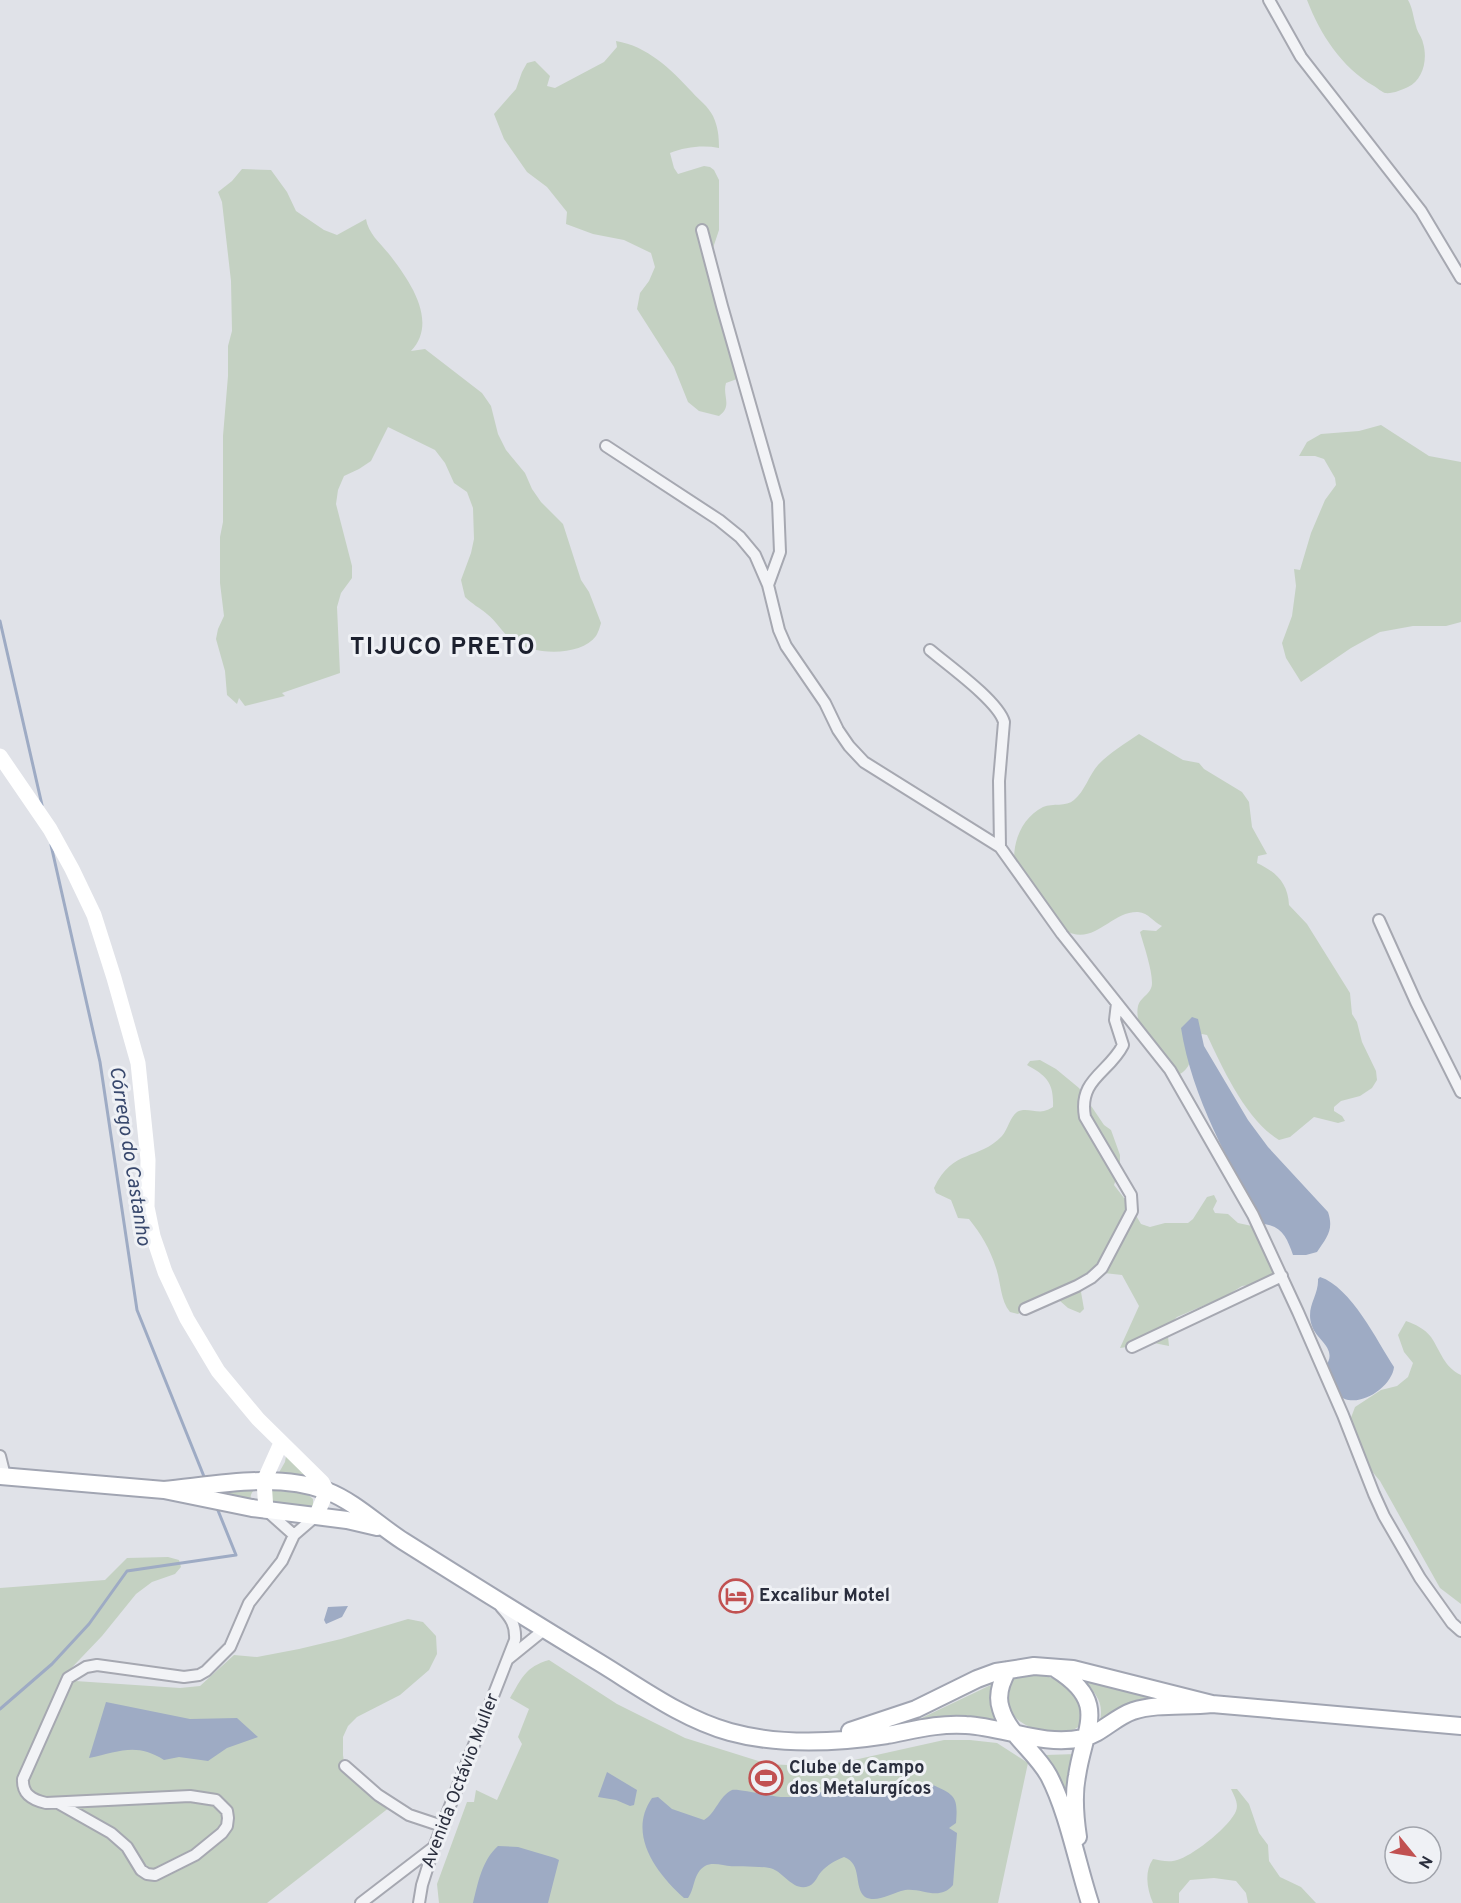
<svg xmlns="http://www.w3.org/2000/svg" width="1461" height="1903" viewBox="0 0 1461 1903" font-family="Overpass,sans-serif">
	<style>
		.green { fill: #c4d1c2 }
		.water { fill: #9eabc4 }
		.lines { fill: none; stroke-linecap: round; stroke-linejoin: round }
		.stream { stroke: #9eabc4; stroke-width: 3 }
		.street-casing { stroke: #a6a8b1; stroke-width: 14 }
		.primary-casing { stroke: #a1a5b2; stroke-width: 20 }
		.street { stroke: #f2f3f6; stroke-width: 10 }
		.secondary { stroke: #fff; stroke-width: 15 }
		.primary { stroke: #fff; stroke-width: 16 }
		.labels { text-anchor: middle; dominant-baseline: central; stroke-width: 6; stroke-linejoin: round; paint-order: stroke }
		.poi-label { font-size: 18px; font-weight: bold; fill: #2a2e3d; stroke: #eff1f5; text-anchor: start }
		.street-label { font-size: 18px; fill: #2a2e3d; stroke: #eff1f5 }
		.water-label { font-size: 20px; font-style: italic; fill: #38486d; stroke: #eff1f5 }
		.district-label { font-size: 24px; font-weight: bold; letter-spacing: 1.5px; fill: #1c202e; stroke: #eff1f5 }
	</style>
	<rect width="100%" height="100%" fill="#e0e2e8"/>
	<path class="green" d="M 1307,0 L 1408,0 C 1413,9 1413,17 1416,26 C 1417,32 1422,37 1423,43 C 1428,59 1423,80 1408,87 C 1402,90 1392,94 1385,93 C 1382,92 1377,88 1374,86 C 1342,68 1320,34 1307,0 Z
		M 616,41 C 647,46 671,69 692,92 C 699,100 708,106 713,116 C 718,127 719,136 719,148 C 703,145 685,147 670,153 L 674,168 L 678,174 L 704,166 L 710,167 L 714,170 L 719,180 L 719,230 L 710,257 L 707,272 L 731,351 L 737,379 L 726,383 C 722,396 733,406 719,416 L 699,411 L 688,402 L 674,367 L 637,309 L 640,293 L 649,281 L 655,267 L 651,253 L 624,240 L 593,234 L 566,224 L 567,212 L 547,187 L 527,172 L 504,139 L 494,114 L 516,89 L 522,72 L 527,63 L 535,61 L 550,76 L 547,86 L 555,88 L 604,62 L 617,47 Z
		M 242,169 L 271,170 L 287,192 L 296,211 L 324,230 L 337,235 L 366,219 C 368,233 380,243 389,254 C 409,280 439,321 411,351 L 425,349 L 482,393 L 491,406 L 498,434 L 506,450 L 525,473 L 532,489 L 541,502 L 563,524 L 581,580 L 589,592 L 601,623 C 600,627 598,633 596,636 C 581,657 532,655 513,641 C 503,634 497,622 487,614 C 480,608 472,604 465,597 L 461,580 L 471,553 L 474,539 L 473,508 L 467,492 L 454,483 L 445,463 L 435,450 L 388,427 L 371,461 L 359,469 L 344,476 L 338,490 L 336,504 L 352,566 L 352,578 L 341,593 L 337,607 L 340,673 L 282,693 L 285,696 L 245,706 L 239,698 L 237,704 L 227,695 L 225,671 L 216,639 L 218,629 L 224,616 L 220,583 L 220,537 L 223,522 L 223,436 L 228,376 L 228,346 L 232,331 L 231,281 L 222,202 L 218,192 L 232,181 Z
		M 1381,425 L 1429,456 L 1461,462 L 1461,622 L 1446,626 L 1413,626 L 1380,632 L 1351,648 L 1301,682 L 1286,658 L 1282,643 L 1292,616 L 1296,586 L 1294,569 L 1300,570 L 1311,533 L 1325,500 L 1336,485 L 1335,478 L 1324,459 L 1315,456 L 1299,456 L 1307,442 L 1321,434 L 1359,431 Z
		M 1139,734 L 1183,760 L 1199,763 L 1204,769 L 1242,792 L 1249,802 L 1252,827 L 1267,854 L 1258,856 L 1257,863 C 1276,872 1288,883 1289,905 L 1307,924 L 1350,993 L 1352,1014 L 1357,1022 L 1362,1042 L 1376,1071 L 1377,1080 L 1372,1088 L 1360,1096 L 1341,1101 L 1334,1107 L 1334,1111 L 1342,1116 L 1345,1121 L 1338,1123 L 1314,1117 L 1290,1137 L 1279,1140 C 1246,1120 1223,1069 1207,1035 L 1202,1034 C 1189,1043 1196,1066 1180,1074 L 1173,1071 C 1160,1054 1133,1030 1138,1006 C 1141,996 1152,994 1152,983 C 1152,969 1144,946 1140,932 L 1143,930 L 1156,931 L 1162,926 C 1153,922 1149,913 1138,912 C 1110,911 1093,949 1063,929 L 1015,867 C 1011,845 1021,818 1043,807 C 1053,803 1066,807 1074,800 C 1085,791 1089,775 1098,765 C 1109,753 1126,743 1139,734 Z
		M 1040,1060 L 1056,1069 L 1079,1088 L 1104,1125 L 1111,1130 L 1120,1155 L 1120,1167 L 1114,1185 L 1131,1207 L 1141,1224 L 1150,1227 L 1165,1223 L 1188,1223 L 1193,1219 L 1207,1197 L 1214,1195 L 1217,1201 L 1213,1209 L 1215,1213 L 1228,1214 L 1238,1223 L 1252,1226 L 1259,1233 L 1277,1277 L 1264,1283 L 1242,1286 L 1226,1296 L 1177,1317 L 1167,1327 L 1169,1346 L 1154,1343 L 1120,1348 L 1139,1306 L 1122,1275 L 1104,1273 L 1085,1278 L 1081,1292 L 1084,1309 L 1080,1313 L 1068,1308 L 1060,1301 L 1031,1306 L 1018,1314 L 1010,1312 C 1000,1300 1001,1282 996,1268 C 990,1249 981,1234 969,1219 L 958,1218 L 951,1200 L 936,1193 L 934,1188 C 953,1148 978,1161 1002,1136 C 1008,1129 1010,1117 1017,1112 C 1025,1107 1036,1113 1044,1111 C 1047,1110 1050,1109 1053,1107 C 1054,1083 1047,1076 1027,1065 L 1030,1061 Z
		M 1406,1321 C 1415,1324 1425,1329 1431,1337 C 1441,1352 1444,1367 1461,1375 L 1461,1604 L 1440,1588 L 1380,1481 L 1370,1469 L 1349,1423 L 1355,1407 L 1381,1390 L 1397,1386 L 1408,1377 L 1413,1363 L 1404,1352 L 1398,1335 Z
		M 286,1456 L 312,1481 L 277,1476 L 285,1462 Z
		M 256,1488 C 250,1494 249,1497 253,1505 L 191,1490 Z
		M 271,1490 L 307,1494 L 313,1499 L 313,1505 L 310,1509 L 270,1503 Z
		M 168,1557 L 179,1560 L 181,1567 L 175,1574 L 152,1582 L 136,1594 L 102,1636 L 60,1680 L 180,1688 L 200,1686 L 234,1655 L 257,1657 L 299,1649 L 341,1639 L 408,1619 L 423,1622 L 436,1636 L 437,1654 L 429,1670 L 400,1695 L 357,1717 L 348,1726 L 343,1737 L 343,1755 L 345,1769 L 390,1807 L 267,1903 L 0,1903 L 0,1588 L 105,1580 L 127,1558 Z
		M 549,1660 L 617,1704 L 685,1738 L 768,1764 L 806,1766 L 845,1762 L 944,1740 L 970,1740 L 997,1743 L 1028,1763 L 998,1903 L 439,1903 L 437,1884 L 467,1802 L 474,1802 L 476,1790 L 497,1800 L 522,1744 L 518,1737 L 529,1709 L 510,1698 C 522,1678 525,1667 549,1660 Z
		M 1028,1673 L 1043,1675 L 1066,1683 L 1083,1704 L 1081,1725 C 1073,1731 1060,1736 1049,1735 C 1039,1733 1013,1720 1009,1710 C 1005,1703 1007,1690 1006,1682 Z
		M 1084,1679 L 1171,1702 L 1099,1725 C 1105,1702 1097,1697 1084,1679 Z
		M 995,1683 L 998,1724 L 909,1724 Z
		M 1077,1754 L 1070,1811 L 1045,1755 Z
		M 1231,1789 L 1237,1789 L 1249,1804 L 1259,1833 L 1268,1845 L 1269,1861 L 1280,1877 L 1301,1887 L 1316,1903 L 1248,1903 L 1246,1893 L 1236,1881 L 1214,1878 L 1190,1880 L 1179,1893 L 1179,1903 L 1153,1903 C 1147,1889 1144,1872 1153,1859 C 1162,1861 1171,1863 1180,1859 C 1196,1853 1230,1826 1236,1811 C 1239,1803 1234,1796 1231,1789 Z"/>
	<path class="water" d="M 1192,1017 L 1198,1019 L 1204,1046 L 1248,1120 L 1268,1147 L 1328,1212 C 1334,1230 1327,1237 1317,1252 L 1306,1255 L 1293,1255 C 1287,1238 1282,1226 1263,1224 C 1229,1162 1192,1098 1181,1028 Z
		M 1320,1277 C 1351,1287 1377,1341 1394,1367 C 1392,1388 1354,1413 1336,1393 C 1331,1387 1328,1375 1325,1367 C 1339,1349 1317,1341 1312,1326 C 1305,1307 1319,1296 1318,1279 Z
		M 348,1606 L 342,1617 L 326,1624 L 324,1620 L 328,1607 Z
		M 106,1702 L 190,1719 L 237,1718 L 258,1737 L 227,1748 L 208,1761 L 179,1757 L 164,1760 C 136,1742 119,1752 89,1758 Z
		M 607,1772 L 637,1790 L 634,1805 L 630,1806 L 616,1800 L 598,1797 Z
		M 933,1785 C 956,1795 958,1798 956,1823 L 949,1828 L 957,1833 L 953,1885 C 938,1903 919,1885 901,1891 C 891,1894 876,1903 865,1897 C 853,1887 863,1864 844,1857 C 836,1860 827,1865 821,1872 C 817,1876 816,1883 809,1886 C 794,1892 785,1874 773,1869 C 763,1865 736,1868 723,1865 C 717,1864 710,1863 705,1866 C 693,1873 695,1889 688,1898 L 684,1898 C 656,1873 627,1834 652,1798 L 658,1797 L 672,1809 L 704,1820 C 716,1813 719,1796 732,1790 C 737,1788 772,1797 782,1797 C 798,1798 812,1791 828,1792 C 845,1794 861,1798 878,1796 C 897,1794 914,1786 933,1785 Z
		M 498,1846 L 518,1847 L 555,1858 L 559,1860 L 548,1903 L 473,1903 C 478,1883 482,1860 498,1846 Z"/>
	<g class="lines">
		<path class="stream" d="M 0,621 L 42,805
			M 51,845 L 100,1062 L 137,1310 L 205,1479
			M 0,1709 L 52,1664 L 89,1624 L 127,1571 L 236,1555 L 217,1508"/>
		<g class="street-casing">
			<path id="street" d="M 1269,0 L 1301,57 L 1421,211 L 1461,278
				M 702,230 L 722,306 L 778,502 L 780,552 L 768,585 L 779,630 L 786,646 L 825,703 L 838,730 L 849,746 L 864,762 L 1000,847 L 1062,934 L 1170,1070 L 1253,1215 L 1298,1312 L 1343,1415 L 1374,1494 L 1384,1516 L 1420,1578 L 1452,1623 L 1461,1631
				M 606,446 L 719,520 L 740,537 L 755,555 L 768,585
				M 930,650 C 949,666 998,701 1004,722 L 999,781 L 1000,847
				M 1379,920 L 1416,1002 L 1461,1092
				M 1025,1309 L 1077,1286 L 1091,1278 L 1102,1268 L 1132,1211 L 1131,1195 L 1085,1117 C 1078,1079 1109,1073 1123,1045 L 1115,1020 L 1117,1003
				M 1132,1347 L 1282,1276
				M 0,1456 L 5,1476
				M 266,1510 L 294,1535
				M 508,1659 L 545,1629
				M 345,1766 L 378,1795 L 409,1815 L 442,1826
				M 58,1803 L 111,1833 L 127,1847 L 141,1870 L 147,1874 L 155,1875 L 195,1855 L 222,1833 L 227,1826 L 228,1818 L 227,1811 L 216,1800 L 190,1796 L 46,1803 C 32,1800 22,1794 23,1779 L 68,1678 L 86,1667 L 97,1665 L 184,1677 L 199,1675 L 206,1671 L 230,1647 L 249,1603 L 282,1561 L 294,1535 L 316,1516
				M 361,1903 L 434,1847
				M 419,1903 L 422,1885 L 434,1847 L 515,1640 C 516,1625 511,1618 501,1607"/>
		</g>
		<g class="primary-casing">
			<path id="primary" d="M 0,1476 L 164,1490 L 252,1508 L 347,1520 L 377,1527
				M 164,1490 C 216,1485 277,1472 327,1491 C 355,1502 378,1525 403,1541 C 468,1582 534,1623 600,1663 C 641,1688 683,1719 730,1732 C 781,1746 836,1743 887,1735 C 914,1730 939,1723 966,1725 C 1005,1727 1043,1747 1083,1738 C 1101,1734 1115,1717 1133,1711 C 1157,1703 1186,1707 1212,1704
				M 1056,1669 C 1110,1703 1084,1727 1077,1776 C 1073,1796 1075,1817 1078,1837
				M 1008,1670 C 1001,1682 996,1695 1001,1709 C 1008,1734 1036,1752 1049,1776 C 1068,1813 1077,1863 1090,1903
				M 850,1731 L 916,1709 L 977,1679 L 996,1672 L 1034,1666 L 1073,1669 L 1212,1704 L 1461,1726"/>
		</g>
		<use href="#street" class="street"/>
		<path class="secondary" d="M 0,756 L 50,829 L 72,869 L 94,915 L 114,978 L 138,1063 L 148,1160 L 147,1207 L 153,1236 L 165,1272 L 187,1319 L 218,1371 L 258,1419 L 322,1482 L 327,1491 L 316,1516
			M 266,1510 L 264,1481 L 281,1443"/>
		<use href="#primary" class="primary"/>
	</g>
	<defs>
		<g id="hotel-ring" transform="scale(1.725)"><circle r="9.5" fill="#eff1f5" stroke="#c15151" stroke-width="1.5"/><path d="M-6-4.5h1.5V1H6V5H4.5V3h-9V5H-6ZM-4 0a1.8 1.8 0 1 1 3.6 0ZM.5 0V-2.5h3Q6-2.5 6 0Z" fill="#c15151"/></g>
		<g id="stadium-ring" transform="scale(1.725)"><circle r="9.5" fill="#eff1f5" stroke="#c15151" stroke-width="1.5"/><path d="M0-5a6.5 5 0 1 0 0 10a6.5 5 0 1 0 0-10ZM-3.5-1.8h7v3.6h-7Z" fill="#c15151"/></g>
	</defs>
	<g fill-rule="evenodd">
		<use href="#hotel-ring" x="736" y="1596"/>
		<use href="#stadium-ring" x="766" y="1778"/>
	</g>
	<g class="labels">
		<g class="poi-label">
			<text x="759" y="1596">Excalibur Motel</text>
			<text x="789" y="1768">Clube de Campo<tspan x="789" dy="21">dos Metalurgícos</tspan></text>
		</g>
		<g class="street-label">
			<text transform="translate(461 1781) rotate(-69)">Avenida Octávio Muller</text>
		</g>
		<g class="water-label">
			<text transform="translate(129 1156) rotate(81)">Córrego do Castanho</text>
		</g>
		<g class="district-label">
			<text x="443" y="648">TIJUCO PRETO</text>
		</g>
	</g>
	<g transform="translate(1413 1855) rotate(120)"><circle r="28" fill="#eff1f5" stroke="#a0a3ab" stroke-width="1.5"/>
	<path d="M0-4.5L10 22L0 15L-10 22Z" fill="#c15151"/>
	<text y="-9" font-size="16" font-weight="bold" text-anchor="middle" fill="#2a2e3d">N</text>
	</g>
</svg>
